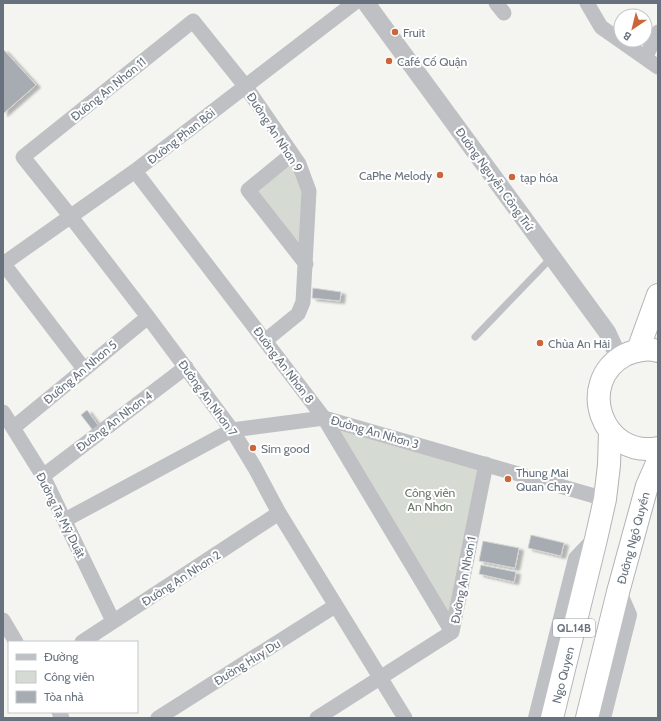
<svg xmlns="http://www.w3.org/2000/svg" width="661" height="721" viewBox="0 0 661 721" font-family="Cabin,sans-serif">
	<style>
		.green { fill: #d5dad3 }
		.building { fill: #a7acb2; stroke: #d5d5d4; filter: url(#shadow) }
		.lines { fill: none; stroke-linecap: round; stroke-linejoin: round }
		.trunk-casing { stroke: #b1b3b6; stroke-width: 24 }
		.service { stroke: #bec0c4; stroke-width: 7 }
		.minor { stroke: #bec0c4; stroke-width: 15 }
		.tertiary { stroke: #bec0c4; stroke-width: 18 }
		.trunk { stroke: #fff; stroke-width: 22 }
		.poi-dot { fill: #cb653a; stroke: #fff; stroke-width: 1.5 }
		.labels { text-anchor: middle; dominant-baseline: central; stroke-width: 4; stroke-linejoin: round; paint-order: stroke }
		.shield { fill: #fff; stroke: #959ca5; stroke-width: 1 }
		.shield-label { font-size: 11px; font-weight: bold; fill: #67727e }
		.poi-label { font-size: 12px; fill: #67727e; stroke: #fff; text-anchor: start }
		.street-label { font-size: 12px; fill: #67727e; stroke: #fff }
		.park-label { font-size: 12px; fill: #677665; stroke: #fff }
	</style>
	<defs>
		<filter id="shadow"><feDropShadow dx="4.5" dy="2.5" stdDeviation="1" flood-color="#0004"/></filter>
	</defs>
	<rect width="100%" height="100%" fill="#f4f4f1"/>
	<path class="green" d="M 292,158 L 306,193 L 303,257 L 252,190 Z
		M 336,425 L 479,470 L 450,616 Z"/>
	<path class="building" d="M 3,49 L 36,85 L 3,114 Z
		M 313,288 L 341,292 L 340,301 L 312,298 Z
		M 87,410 L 101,429 L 95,433 L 81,415 Z
		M 531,535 L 564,543 L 561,556 L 528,548 Z
		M 483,541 L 519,548 L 515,568 L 479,561 Z
		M 481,565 L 516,572 L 514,582 L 479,574 Z"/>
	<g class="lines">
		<g class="trunk-casing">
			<path id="trunk" d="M 638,350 L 658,295
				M 658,351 C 648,348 635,350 625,355 C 575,382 602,459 658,448
				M 552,718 L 596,539 L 605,499 L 609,465 L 610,432
				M 587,718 L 618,592 L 647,486 L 658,461"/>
		</g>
		<path class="service" d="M 475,337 L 552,257"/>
		<path class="minor" d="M 496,3 L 504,13
			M 587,3 L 601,27 L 658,67
			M 645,58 L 658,32
			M 292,154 L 248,190 L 306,264
			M 135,171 L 324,418 L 452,632
			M 3,263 L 84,369
			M 3,264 L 135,171 L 354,3
			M 266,340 L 298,314 L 303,302 L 309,191 L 299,164 L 246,87 L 193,21 L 23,157 L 71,217 L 148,317 L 232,430 L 255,468 L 279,513 L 405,718
			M 3,412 L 43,476 L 113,621
			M 13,428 L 148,317
			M 43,476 L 186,367
			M 65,520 L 232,430 L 324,418 L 605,499
			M 3,620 L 16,642
			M 82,642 L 279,513
			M 59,712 L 62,718
			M 158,718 L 335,606
			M 317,718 L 452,632 L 486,464"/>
		<path class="tertiary" d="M 366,3 L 607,332 L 619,358
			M 537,718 L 577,559 L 596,539
			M 602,718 L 628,615 L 618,592"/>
		<use href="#trunk" class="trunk"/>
	</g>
	<g class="poi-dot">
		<circle cx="395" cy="32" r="4"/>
		<circle cx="389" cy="61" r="4"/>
		<circle cx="440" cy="175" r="4"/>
		<circle cx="512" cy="177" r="4"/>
		<circle cx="540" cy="343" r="4"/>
		<circle cx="253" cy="448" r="4"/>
		<circle cx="508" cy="479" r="4"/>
	</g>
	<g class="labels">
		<rect class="shield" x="553" y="619" width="42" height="18" rx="3"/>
		<g class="shield-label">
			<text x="574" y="628">QL.14B</text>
		</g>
		<g class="poi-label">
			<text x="403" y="32">Fruit</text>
			<text x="397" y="61">Café Cố Quận</text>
			<text x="432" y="175" text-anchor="end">CaPhe Melody</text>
			<text x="520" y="177">tạp hóa</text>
			<text x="548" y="343">Chùa An Hải</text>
			<text x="261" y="448">Sim good</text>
			<text x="516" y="472">Thung Mai<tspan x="516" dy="14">Quan Chay</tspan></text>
		</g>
		<g class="street-label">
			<text transform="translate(108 89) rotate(-39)">Đường An Nhơn 11</text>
			<text transform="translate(275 132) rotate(57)">Đường An Nhơn 9</text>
			<text transform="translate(181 136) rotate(-38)">Đường Phan Bôi</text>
			<text transform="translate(495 179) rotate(54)">Đường Nguyễn Công Trứ</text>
			<text transform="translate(284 365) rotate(53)">Đường An Nhơn 8</text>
			<text transform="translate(80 372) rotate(-40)">Đường An Nhơn 5</text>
			<text transform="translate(208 398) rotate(54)">Đường An Nhơn 7</text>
			<text transform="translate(114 421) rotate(-37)">Đường An Nhơn 4</text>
			<text transform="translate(375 432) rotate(16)">Đường An Nhơn 3</text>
			<text transform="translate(61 515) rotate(63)">Đường Tạ Mỹ Duật</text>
			<text transform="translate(633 538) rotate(-75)">Đường Ngô Quyền</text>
			<text transform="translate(181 578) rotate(-33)">Đường An Nhơn 2</text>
			<text transform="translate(463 580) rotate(-79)">Đường An Nhơn 1</text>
			<text transform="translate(247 662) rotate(-32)">Đường Huy Du</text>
			<text transform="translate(563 675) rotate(-76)">Ngo Quyen</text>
		</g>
		<g class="park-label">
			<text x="430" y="492">Công viên<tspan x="430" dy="14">An Nhơn</tspan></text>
		</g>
	</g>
	<rect width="661" height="721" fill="none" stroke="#67727e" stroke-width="8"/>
	<rect x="8" y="641" width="130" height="72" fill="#ffffff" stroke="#c2c7cb"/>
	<rect x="16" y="654" width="20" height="6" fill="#bec0c4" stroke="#c2c7cb"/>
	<text x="44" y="661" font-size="12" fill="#67727e">Đường</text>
	<rect x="16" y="671" width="20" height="12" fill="#d5dad3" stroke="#c2c7cb"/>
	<text x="44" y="681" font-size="12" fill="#67727e">Công viên</text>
	<rect x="16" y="691" width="20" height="12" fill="#a7acb2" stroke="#c2c7cb"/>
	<text x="44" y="701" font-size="12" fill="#67727e">Tòa nhà</text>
	<g transform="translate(633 28) rotate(215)"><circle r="19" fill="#ffffff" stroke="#c2c7cb"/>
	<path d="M0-3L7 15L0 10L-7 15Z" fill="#cb653a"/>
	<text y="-6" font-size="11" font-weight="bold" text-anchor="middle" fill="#67727e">B</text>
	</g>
</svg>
